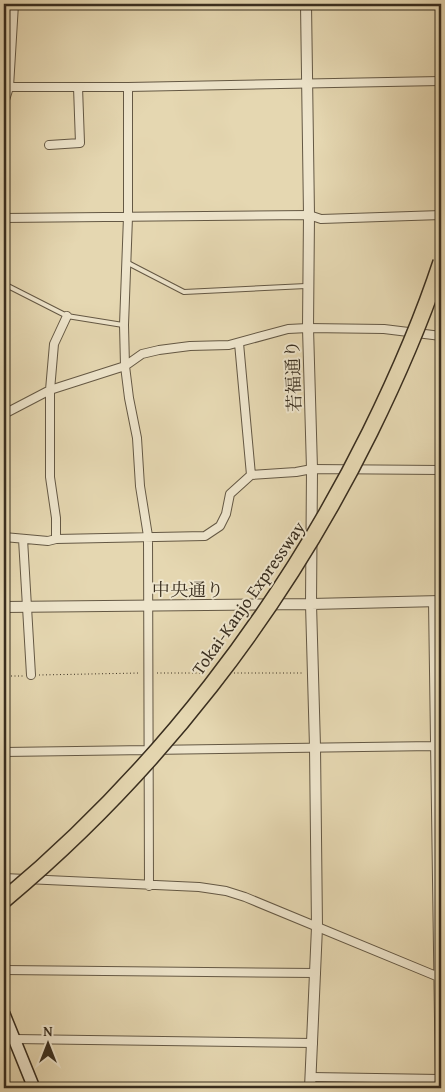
<svg xmlns="http://www.w3.org/2000/svg" width="445" height="1092" viewBox="0 0 445 1092" font-family="'Gentium Book Plus','Noto Serif JP',serif">
	<style>
		.lines { fill: none; stroke-linecap: round; stroke-linejoin: round }
		.service-casing { stroke: #645844; stroke-width: 6 }
		.minor-casing { stroke: #645844; stroke-width: 10 }
		.tertiary-casing { stroke: #645844; stroke-width: 12 }
		.secondary-casing { stroke: #392e1f; stroke-width: 14 }
		.path { stroke: #392e1f; stroke-width: 1; stroke-dasharray: 1 2.5; stroke-linecap: butt }
		.service { stroke: #eee5cc; stroke-width: 4 }
		.minor { stroke: #eee5cc; stroke-width: 8 }
		.tertiary { stroke: #eee5cc; stroke-width: 10 }
		.secondary { stroke: #eee5cc; stroke-width: 11 }
		.motorway-bridge-casing { stroke: #392e1f; stroke-width: 18; stroke-linecap: butt }
		.motorway-bridge { stroke: #e5d7b1; stroke-width: 15 }
		.labels { text-anchor: middle; dominant-baseline: central; stroke-width: 4; stroke-linejoin: round; paint-order: stroke }
		.street-label { font-size: 18px; fill: #392e1f; stroke: #eee5cc }
	</style>
	<rect width="100%" height="100%" fill="#e5d7b1"/>
	<filter id="stains"><feTurbulence type="fractalNoise" baseFrequency=".004" numOctaves="4"/><feColorMatrix values="0 0 0 0 .2 0 0 0 0 .09 0 0 0 0 .02 0 0 0 .5 -.17"/></filter>
	<radialGradient id="worn" r=".72"><stop offset=".6" stop-color="#630" stop-opacity="0"/><stop offset="1" stop-color="#630" stop-opacity=".3"/></radialGradient>
	<g class="lines">
		<g class="service-casing">
			<path id="service" d="M 126,262 L 184,292 L 306,286
				M 4,284 L 67,316 L 123,325"/>
		</g>
		<g class="minor-casing">
			<path id="minor" d="M 4,87 L 128,87 L 441,81
				M 128,87 L 128,217 L 124,325 L 125,366 L 129,398 L 137,438 L 140,486 L 148,536 L 149,886
				M 4,103 L 9,87 L 14,4
				M 49,145 L 80,143 L 78,87
				M 4,218 L 309,215 L 321,219 L 441,215
				M 239,343 L 251,475
				M 4,414 L 50,390 L 125,366 L 142,354 L 159,350 L 190,346 L 229,345 L 288,329 L 308,328 L 384,329 L 441,336
				M 4,537 L 48,541 L 56,539 L 205,536 L 220,526 L 226,514 L 230,494 L 251,475 L 296,472 L 312,469 L 441,470
				M 23,539 L 31,675
				M 56,539 L 56,518 L 50,477 L 50,390 L 54,344 L 67,316
				M 433,601 L 440,1088
				M 4,752 L 435,746
				M 4,878 L 199,887 L 226,891 L 245,897 L 441,978
				M 4,970 L 316,973
				M 14,1039 L 313,1043
				M 311,1077 L 440,1079"/>
		</g>
		<g class="tertiary-casing">
			<path id="tertiary" d="M 306,4 L 309,215 L 308,328 L 312,469 L 311,604 L 315,747 L 317,927 L 310,1088
				M 4,607 L 311,604 L 441,601"/>
		</g>
		<g class="secondary-casing">
			<path id="secondary" d="M 4,1014 L 34,1088"/>
		</g>
		<path class="path" d="M 157,673 L 205,673
			M 234,673 L 303,673
			M 39,675 L 140,673
			M 4,676 L 23,676"/>
		<use href="#service" class="service"/>
		<use href="#minor" class="minor"/>
		<use href="#tertiary" class="tertiary"/>
		<use href="#secondary" class="secondary"/>
		<g class="motorway-bridge-casing">
			<path id="motorway-bridge" d="M 4,900 C 157,772 281,612 370,432 C 397,377 422,320 441,262"/>
		</g>
		<use href="#motorway-bridge" class="motorway-bridge"/>
	</g>
	<g class="labels">
		<g class="street-label">
			<text transform="translate(293 376) rotate(-92)">若福通り</text>
			<text x="188" y="589">中央通り</text>
			<text transform="translate(248 598) rotate(-55)">Tokai-Kanjo Expressway</text>
		</g>
	</g>
	<rect width="445" height="1092" fill="none" stroke="#e5d7b1" stroke-width="20"/>
	<rect x="5" y="5" width="435" height="1082" fill="none" stroke="#392e1f" stroke-width="2.5"/>
	<rect x="10" y="10" width="425" height="1072" fill="none" stroke="#392e1f"/>
	<g transform="translate(48 1044)" stroke="#eee5cc" stroke-width="4" paint-order="stroke">
	<path d="M0-4L9 19L0 12L-9 19Z" fill="#392e1f"/>
	<text y="-8" font-size="14" font-weight="bold" text-anchor="middle" fill="#392e1f">N</text>
	</g>
	<rect width="100%" height="100%" filter="url(#stains)"/>
	<rect width="100%" height="100%" fill="url(#worn)"/>
</svg>
